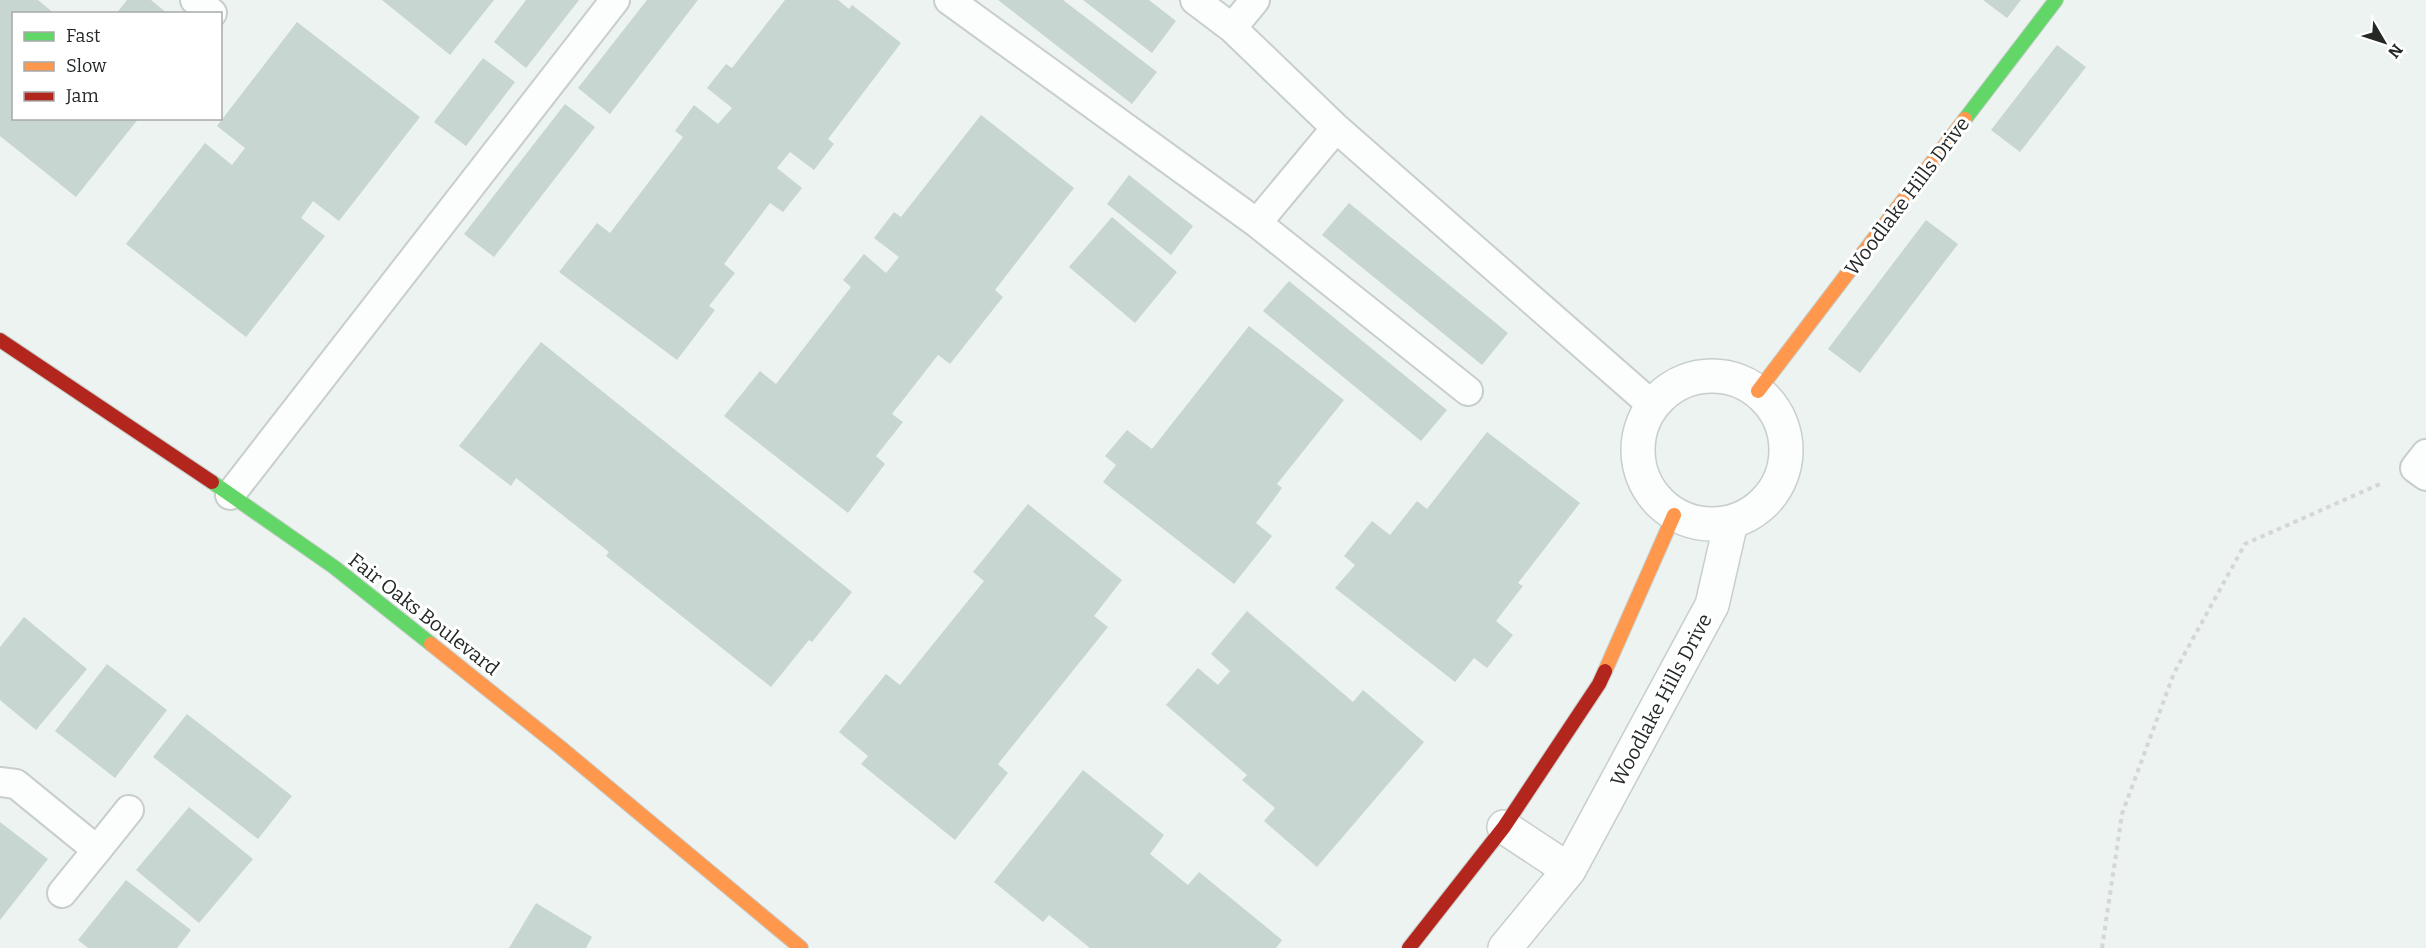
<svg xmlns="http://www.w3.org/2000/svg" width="2426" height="948" viewBox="0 0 2426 948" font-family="Bitter,serif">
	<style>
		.building { fill: #c7d6d0 }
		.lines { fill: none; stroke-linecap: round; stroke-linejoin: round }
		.lane-casing { stroke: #c8cecb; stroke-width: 32 }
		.street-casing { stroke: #c8cecb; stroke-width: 36 }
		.fast-casing { stroke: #c8cecb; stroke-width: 16 }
		.slow-casing { stroke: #c8cecb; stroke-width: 16 }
		.jam-casing { stroke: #c8cecb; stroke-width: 16 }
		.path { stroke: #d4d7d6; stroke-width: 4; stroke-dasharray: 4.5 4.5; stroke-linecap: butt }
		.lane { stroke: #fcfdfd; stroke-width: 28 }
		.street { stroke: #fcfdfd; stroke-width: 33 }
		.fast { stroke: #63d668; stroke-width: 14 }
		.slow { stroke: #ff974d; stroke-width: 14 }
		.jam { stroke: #b3261e; stroke-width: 14 }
		.labels { text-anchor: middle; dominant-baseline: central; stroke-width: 6; stroke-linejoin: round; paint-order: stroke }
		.street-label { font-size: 20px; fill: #242926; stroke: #fff }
	</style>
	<rect width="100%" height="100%" fill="#ecf3f0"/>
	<path class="building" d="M 0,0 L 38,0 L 55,14 L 14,14 L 14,118 L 139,118 L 76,197 L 0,136 Z
		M 127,0 L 151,0 L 168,14 L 116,14 Z
		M 382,0 L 494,0 L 450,55 Z
		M 526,0 L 579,0 L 526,68 L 494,42 Z
		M 647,0 L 698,0 L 610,114 L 578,88 Z
		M 785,0 L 838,0 L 849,9 L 852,5 L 901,43 L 828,139 L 834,144 L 814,170 L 790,152 L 777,168 L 802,188 L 783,212 L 770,203 L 724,264 L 735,273 L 709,306 L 715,310 L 677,360 L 559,272 L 597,223 L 610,233 L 683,137 L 675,131 L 694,105 L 718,124 L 732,108 L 707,88 L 726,64 L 732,68 Z
		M 998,0 L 1063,0 L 1157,72 L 1132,104 Z
		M 1083,0 L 1149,0 L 1176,21 L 1152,53 Z
		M 1983,0 L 2021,0 L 2007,18 Z
		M 297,22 L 420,117 L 339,221 L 313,201 L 301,218 L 325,236 L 246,337 L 126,244 L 205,143 L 232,165 L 245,148 L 217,126 Z
		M 2057,45 L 2086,67 L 2020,152 L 1991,130 Z
		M 483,58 L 515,82 L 466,146 L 434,122 Z
		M 565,104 L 595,127 L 494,257 L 464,234 Z
		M 981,115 L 1074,188 L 995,290 L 1003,297 L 950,364 L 938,355 L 892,414 L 903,422 L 876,456 L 885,464 L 848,513 L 724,416 L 760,371 L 776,384 L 851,287 L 843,280 L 864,254 L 886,273 L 899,257 L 874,238 L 894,212 L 901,217 Z
		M 1129,175 L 1193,226 L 1171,255 L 1107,204 Z
		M 1349,203 L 1508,333 L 1482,365 L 1322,235 Z
		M 1112,217 L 1177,272 L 1135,323 L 1069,267 Z
		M 1926,220 L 1958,244 L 1860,373 L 1828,349 Z
		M 1289,281 L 1447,410 L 1421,441 L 1263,311 Z
		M 1249,326 L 1344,400 L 1277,484 L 1282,488 L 1256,523 L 1272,536 L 1234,584 L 1103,482 L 1116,465 L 1105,456 L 1127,430 L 1152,449 Z
		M 541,342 L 852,592 L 812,642 L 809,640 L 771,687 L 606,556 L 609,552 L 516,478 L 511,486 L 459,446 Z
		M 1487,432 L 1580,503 L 1518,583 L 1523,586 L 1496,621 L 1513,635 L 1487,668 L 1474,658 L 1455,682 L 1335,588 L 1355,565 L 1344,556 L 1372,521 L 1390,535 L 1417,501 L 1427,509 Z
		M 1028,504 L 1122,580 L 1094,616 L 1108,627 L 998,764 L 1008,773 L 955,840 L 861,764 L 868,756 L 839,732 L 886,674 L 900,685 L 984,581 L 973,572 Z
		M 1247,611 L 1353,702 L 1363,690 L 1424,742 L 1317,867 L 1264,821 L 1275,808 L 1242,780 L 1247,775 L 1166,705 L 1198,668 L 1218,685 L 1230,671 L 1211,654 Z
		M 24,617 L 87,669 L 36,730 L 0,700 L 0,647 Z
		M 107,664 L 167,710 L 115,778 L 55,731 Z
		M 187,714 L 292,796 L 258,839 L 153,757 Z
		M 1083,770 L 1164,835 L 1150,854 L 1188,885 L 1199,872 L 1282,940 L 1276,948 L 1090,948 L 1049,915 L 1043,922 L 994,882 Z
		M 189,807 L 253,859 L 199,923 L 136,870 Z
		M 0,822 L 48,859 L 0,920 Z
		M 126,880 L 191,930 L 177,948 L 88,948 L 78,940 Z
		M 536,903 L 592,937 L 586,948 L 509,948 Z"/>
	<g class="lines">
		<g class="lane-casing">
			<path id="lane" d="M 195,0 L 212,13
				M 949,0 L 1257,223 L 1468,391
				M 1195,0 L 1232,28 L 1336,128 L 1652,405
				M 1232,28 L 1255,0
				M 1257,223 L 1336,128
				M 2426,454 L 2415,468 L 2426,476
				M 230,495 L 615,0
				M 0,782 L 16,784 L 97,850 L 62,893
				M 97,850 L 129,810"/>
		</g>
		<g class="street-casing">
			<path id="street" d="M1638 450a74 74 0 1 1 148 0a74 74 0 1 1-148 0Z
				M 1504,827 L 1569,870
				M 1505,948 L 1569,870 L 1712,605 L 1731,522"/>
		</g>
		<g class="fast-casing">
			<path id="fast" d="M 1965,119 L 2056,0
				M 212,482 L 334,567 L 431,644"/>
		</g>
		<g class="slow-casing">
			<path id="slow" d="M 1758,391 L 1965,119
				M 431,644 L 561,748 L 801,948
				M 1605,671 L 1674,515"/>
		</g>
		<g class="jam-casing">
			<path id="jam" d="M 0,340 L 212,482
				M 1409,948 L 1504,827 L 1599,684 L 1605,671"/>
		</g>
		<path class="path" d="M 2102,948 L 2122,814 L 2174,673 L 2245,544 L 2380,484"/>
		<use href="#lane" class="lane"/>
		<use href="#street" class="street"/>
		<use href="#fast" class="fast"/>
		<use href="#slow" class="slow"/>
		<use href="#jam" class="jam"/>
	</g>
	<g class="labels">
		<g class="street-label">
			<text transform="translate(1907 196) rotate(-53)">Woodlake Hills Drive</text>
			<text transform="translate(424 614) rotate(38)">Fair Oaks Boulevard</text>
			<text transform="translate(1661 700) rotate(-62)">Woodlake Hills Drive</text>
		</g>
	</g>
	<rect x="12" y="12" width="210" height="108" fill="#ffffff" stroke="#a7a9a8" stroke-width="1.5"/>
	<rect x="24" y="32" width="30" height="9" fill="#63d668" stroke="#a7a9a8" stroke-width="1.5"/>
	<text x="66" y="42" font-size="18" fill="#242926">Fast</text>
	<rect x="24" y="62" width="30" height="9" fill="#ff974d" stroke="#a7a9a8" stroke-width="1.5"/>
	<text x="66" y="72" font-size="18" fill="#242926">Slow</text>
	<rect x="24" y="92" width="30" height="9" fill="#b3261e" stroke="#a7a9a8" stroke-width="1.5"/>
	<text x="66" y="102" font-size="18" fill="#242926">Jam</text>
	<g transform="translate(2384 42) rotate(129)" stroke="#ffffff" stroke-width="4.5" paint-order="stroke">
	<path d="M0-4.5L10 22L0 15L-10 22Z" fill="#242926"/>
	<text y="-9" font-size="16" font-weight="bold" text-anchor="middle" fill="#242926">N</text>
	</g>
</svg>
